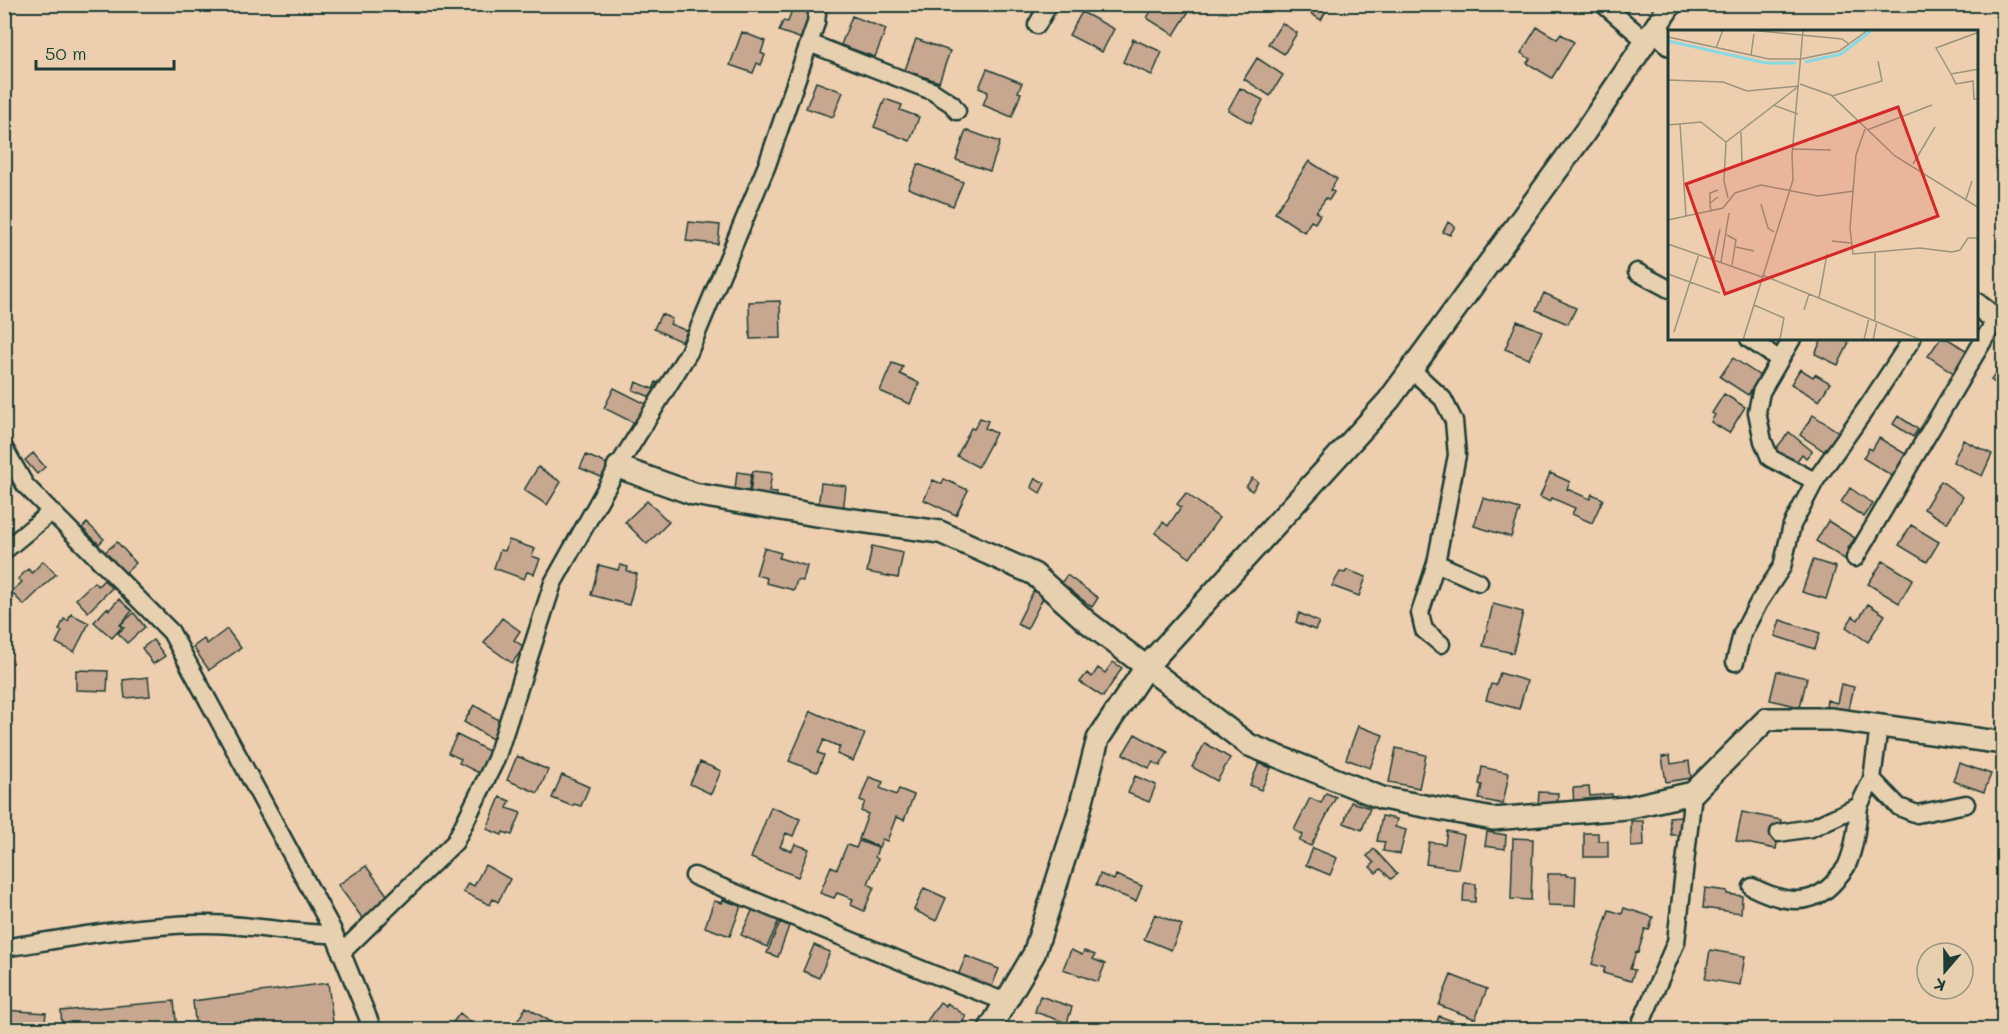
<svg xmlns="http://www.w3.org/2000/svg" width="2008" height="1034" viewBox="0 0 2008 1034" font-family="Mali,sans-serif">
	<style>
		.building { fill: #c8a791; stroke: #1f3d34; stroke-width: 1.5 }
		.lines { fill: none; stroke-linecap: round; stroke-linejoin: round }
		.minor-casing { stroke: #1f3d34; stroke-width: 21 }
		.tertiary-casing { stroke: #1f3d34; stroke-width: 26 }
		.minor { stroke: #e6d0af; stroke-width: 16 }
		.tertiary { stroke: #e6d0af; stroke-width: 21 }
		.inset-river { fill: none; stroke: #89d9e3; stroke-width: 3 }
		.inset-road { fill: none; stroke: #9b947e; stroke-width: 1.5 }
		.view { fill: #d62828; fill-opacity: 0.15; stroke: #d62828; stroke-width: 3 }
		.inset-edge { fill: none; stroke: #1f3d34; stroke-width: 3 }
	</style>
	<rect width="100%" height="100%" fill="#edceaf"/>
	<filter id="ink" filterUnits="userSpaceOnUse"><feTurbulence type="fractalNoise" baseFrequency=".0167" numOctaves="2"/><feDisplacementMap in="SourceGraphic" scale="12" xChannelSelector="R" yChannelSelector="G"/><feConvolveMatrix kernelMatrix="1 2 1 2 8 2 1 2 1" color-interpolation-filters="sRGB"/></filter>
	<g filter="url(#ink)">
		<path class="building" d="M 1155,4 L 1178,4 L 1189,11 L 1174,35 L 1147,18 Z
			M 1295,4 L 1330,4 L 1321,20 Z
			M 793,6 L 814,14 L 805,40 L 779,31 L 783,21 L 788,22 Z
			M 1082,12 L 1114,29 L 1102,52 L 1069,35 Z
			M 852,16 L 886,29 L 875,57 L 841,45 Z
			M 1282,23 L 1297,33 L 1284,54 L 1268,44 Z
			M 1537,27 L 1557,39 L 1561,34 L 1574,42 L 1552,78 L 1527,63 L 1530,59 L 1521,53 Z
			M 742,32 L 765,41 L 761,53 L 765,55 L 761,65 L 757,63 L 753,73 L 730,65 Z
			M 916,39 L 950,51 L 939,82 L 905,70 Z
			M 1133,39 L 1162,52 L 1152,75 L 1123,62 Z
			M 1257,58 L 1283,75 L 1270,96 L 1244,79 Z
			M 987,69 L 1022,83 L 1018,92 L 1021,93 L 1012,117 L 983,105 L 988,92 L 979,88 Z
			M 816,82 L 843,92 L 833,117 L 806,108 Z
			M 1240,88 L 1263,100 L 1251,123 L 1228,110 Z
			M 885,99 L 902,105 L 900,110 L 919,117 L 910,141 L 874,127 Z
			M 966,130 L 1000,142 L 990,171 L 956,160 Z
			M 1309,161 L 1337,179 L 1330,190 L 1334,192 L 1329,200 L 1326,198 L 1316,212 L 1320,215 L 1315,223 L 1311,221 L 1304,232 L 1275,213 Z
			M 918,164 L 963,182 L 953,206 L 908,188 Z
			M 689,222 L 720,225 L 718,244 L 686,241 Z
			M 1448,222 L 1455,226 L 1450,235 L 1443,232 Z
			M 1544,293 L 1576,308 L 1568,324 L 1536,310 Z
			M 780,301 L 781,338 L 750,339 L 749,302 Z
			M 661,314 L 672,319 L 670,324 L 687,331 L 682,342 L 654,329 Z
			M 1517,321 L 1542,331 L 1529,359 L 1505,349 Z
			M 1822,339 L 1842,339 L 1849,343 L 1838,365 L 1815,354 Z
			M 1940,339 L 1948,339 L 1969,352 L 1955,374 L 1928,356 Z
			M 1733,358 L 1760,376 L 1748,395 L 1720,377 Z
			M 892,363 L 903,367 L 900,374 L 919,383 L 910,404 L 880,391 Z
			M 2004,363 L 2004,379 L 1999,386 L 1991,380 Z
			M 1800,369 L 1813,377 L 1815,374 L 1830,383 L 1819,401 L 1791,384 Z
			M 636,382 L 653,389 L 656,382 L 663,385 L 656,399 L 633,390 Z
			M 614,388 L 650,406 L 640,426 L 604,408 Z
			M 1724,394 L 1745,407 L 1729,433 L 1711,422 L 1715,415 L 1712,413 Z
			M 1813,415 L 1840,433 L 1827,453 L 1800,435 Z
			M 1898,416 L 1918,429 L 1913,437 L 1893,424 Z
			M 980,418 L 988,421 L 985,428 L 996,433 L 978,467 L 957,456 L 971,428 L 974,429 Z
			M 1789,432 L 1812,451 L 1806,458 L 1802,454 L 1794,465 L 1775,450 Z
			M 1879,438 L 1907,455 L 1894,477 L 1863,458 L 1869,448 L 1872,450 Z
			M 1963,440 L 1992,454 L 1982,476 L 1953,462 Z
			M 33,453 L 45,467 L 37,474 L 25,460 Z
			M 586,455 L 612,466 L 606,479 L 580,468 Z
			M 538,467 L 561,482 L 547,505 L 524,490 Z
			M 753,471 L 772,473 L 769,492 L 777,493 L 775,505 L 749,501 Z
			M 737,472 L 751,474 L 748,500 L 734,498 Z
			M 1550,473 L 1570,482 L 1567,489 L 1590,499 L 1592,494 L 1603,499 L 1592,523 L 1572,514 L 1575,508 L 1552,498 L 1550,502 L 1540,497 Z
			M 1035,478 L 1045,483 L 1040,493 L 1031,487 Z
			M 1252,478 L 1258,482 L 1252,491 L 1246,487 Z
			M 944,479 L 968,490 L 956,515 L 924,500 L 933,480 L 942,484 Z
			M 1941,481 L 1963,497 L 1947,523 L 1924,509 Z
			M 821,483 L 846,486 L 843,511 L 818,508 Z
			M 1850,488 L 1873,504 L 1864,517 L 1841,502 Z
			M 1186,493 L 1219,518 L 1190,558 L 1155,533 L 1163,522 L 1168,526 L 1181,507 L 1177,504 Z
			M 1483,498 L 1520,509 L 1511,537 L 1474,526 Z
			M 647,501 L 669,522 L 647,544 L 625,522 Z
			M 1828,521 L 1855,538 L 1848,548 L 1852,551 L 1846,560 L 1816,541 Z
			M 87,523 L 104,539 L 99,544 L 82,528 Z
			M 1911,525 L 1939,542 L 1927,562 L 1899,545 Z
			M 509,540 L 535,549 L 532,556 L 540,559 L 534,574 L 527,572 L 524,579 L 494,568 L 500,550 L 505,551 Z
			M 117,542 L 136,563 L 123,575 L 104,553 Z
			M 872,546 L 903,553 L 898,578 L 867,572 Z
			M 764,548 L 781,553 L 779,558 L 807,566 L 803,581 L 797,580 L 794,590 L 766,583 L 767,578 L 756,575 Z
			M 1813,560 L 1836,567 L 1826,599 L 1802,592 Z
			M 43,561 L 56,574 L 24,605 L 11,592 L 22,582 L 18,579 L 28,569 L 32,573 Z
			M 1883,561 L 1913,579 L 1899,603 L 1868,584 Z
			M 599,565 L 618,570 L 620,565 L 628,567 L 627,571 L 637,574 L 629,605 L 591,595 Z
			M 1347,570 L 1366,577 L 1359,596 L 1332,586 L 1340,572 L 1345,573 Z
			M 1067,575 L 1098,598 L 1092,607 L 1061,583 Z
			M 104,580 L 112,588 L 88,612 L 76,599 L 94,582 L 98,586 Z
			M 1034,590 L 1044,596 L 1027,629 L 1017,624 Z
			M 119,599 L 132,611 L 120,625 L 122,627 L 112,638 L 94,622 L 107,608 L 109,610 Z
			M 1493,604 L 1523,612 L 1513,653 L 1483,646 Z
			M 1868,604 L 1885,615 L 1868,642 L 1846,627 L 1853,616 L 1858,620 Z
			M 134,613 L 145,627 L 127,643 L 118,633 L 124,628 L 121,624 Z
			M 1299,613 L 1319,622 L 1315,630 L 1296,622 Z
			M 71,614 L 89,623 L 74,652 L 56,643 L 62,631 L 59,630 L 64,619 L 68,621 Z
			M 502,618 L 520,631 L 514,640 L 524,647 L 512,663 L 484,643 Z
			M 1780,620 L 1820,633 L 1815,649 L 1775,636 Z
			M 227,629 L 241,648 L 209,670 L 193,647 L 204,639 L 207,644 Z
			M 153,640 L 165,656 L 153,664 L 142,648 Z
			M 1113,662 L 1122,668 L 1103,697 L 1080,682 L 1087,673 L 1092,677 L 1098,668 L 1105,673 Z
			M 76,670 L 108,671 L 107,691 L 76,690 Z
			M 1777,671 L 1807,678 L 1800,707 L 1770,700 Z
			M 1500,673 L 1527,681 L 1519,709 L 1486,700 L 1491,684 L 1496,685 Z
			M 148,677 L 150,696 L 125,698 L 123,680 Z
			M 1841,684 L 1854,687 L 1848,713 L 1826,708 L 1827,700 L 1837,703 Z
			M 474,705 L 502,722 L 492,739 L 464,722 Z
			M 811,711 L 865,734 L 853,761 L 837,754 L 840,747 L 824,740 L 818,753 L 824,755 L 817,772 L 789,761 Z
			M 1358,726 L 1383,735 L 1370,768 L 1346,759 Z
			M 1135,734 L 1168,752 L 1160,766 L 1153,762 L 1149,768 L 1123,754 Z
			M 457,735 L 493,753 L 483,775 L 459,763 L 461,759 L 448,753 Z
			M 1205,743 L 1230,758 L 1217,781 L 1192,767 Z
			M 1396,748 L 1426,755 L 1419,788 L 1389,782 Z
			M 517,756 L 548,770 L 538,793 L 507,780 Z
			M 1670,756 L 1671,764 L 1689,761 L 1691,778 L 1666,782 L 1662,757 Z
			M 700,762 L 721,771 L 711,794 L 690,784 Z
			M 1259,763 L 1271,768 L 1261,790 L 1250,785 Z
			M 1959,763 L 1991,774 L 1984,792 L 1953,781 Z
			M 1482,767 L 1509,773 L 1503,804 L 1479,799 L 1482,785 L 1479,784 Z
			M 562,775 L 589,787 L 581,806 L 574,804 L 572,806 L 552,798 Z
			M 1135,776 L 1156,785 L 1149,802 L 1128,793 Z
			M 869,777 L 883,782 L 880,788 L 896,795 L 899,789 L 914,795 L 904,820 L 896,817 L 887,841 L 882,839 L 879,847 L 859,839 L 868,814 L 861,811 L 865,802 L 860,800 Z
			M 1589,787 L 1590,796 L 1612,794 L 1613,804 L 1574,808 L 1573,788 Z
			M 1539,792 L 1558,793 L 1557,809 L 1538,807 Z
			M 1326,793 L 1336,797 L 1311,846 L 1299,841 L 1303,835 L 1294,830 L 1310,798 L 1321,803 Z
			M 500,797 L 510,801 L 507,808 L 521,813 L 512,835 L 503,832 L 502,835 L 487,829 Z
			M 1351,802 L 1370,808 L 1362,830 L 1344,823 Z
			M 771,807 L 800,819 L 793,836 L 786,833 L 780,847 L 792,851 L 795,844 L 809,849 L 798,877 L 751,858 Z
			M 1742,812 L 1781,820 L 1776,849 L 1736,841 Z
			M 1382,816 L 1397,819 L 1395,827 L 1406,830 L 1400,854 L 1383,851 L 1385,842 L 1377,841 Z
			M 1682,816 L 1683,835 L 1671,835 L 1669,817 Z
			M 1631,821 L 1643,821 L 1644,846 L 1631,847 Z
			M 1447,831 L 1464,835 L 1458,869 L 1426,864 L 1429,842 L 1445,844 Z
			M 1487,832 L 1506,835 L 1505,849 L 1485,846 Z
			M 1584,833 L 1598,833 L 1598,841 L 1608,841 L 1608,857 L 1584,857 Z
			M 1513,838 L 1533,839 L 1531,900 L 1511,899 Z
			M 859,841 L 878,848 L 875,857 L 878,859 L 868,884 L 874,887 L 864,911 L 851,905 L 853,899 L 837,893 L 834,898 L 820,893 L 831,866 L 837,869 L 847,845 L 856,848 Z
			M 1313,848 L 1337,858 L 1330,875 L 1306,865 Z
			M 1374,849 L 1397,874 L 1391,879 L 1381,869 L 1376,873 L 1370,867 L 1374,863 L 1367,856 Z
			M 485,865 L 510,879 L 498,902 L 493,899 L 490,905 L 463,892 L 468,883 L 474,886 Z
			M 366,866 L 390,899 L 363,919 L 338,885 Z
			M 1100,874 L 1114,880 L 1116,875 L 1142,886 L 1136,901 L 1096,885 Z
			M 1548,874 L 1566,874 L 1566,876 L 1576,876 L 1575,906 L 1548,905 Z
			M 1464,883 L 1476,884 L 1475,902 L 1463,901 Z
			M 924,888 L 946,898 L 936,921 L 914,910 Z
			M 1705,888 L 1727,891 L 1727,894 L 1742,896 L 1741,913 L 1703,908 Z
			M 723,900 L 741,906 L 730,936 L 705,927 L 714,901 L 722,903 Z
			M 1624,908 L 1653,917 L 1649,930 L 1645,929 L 1638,953 L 1636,952 L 1630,969 L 1635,970 L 1631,981 L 1603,973 L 1605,968 L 1592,964 L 1609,910 L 1622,914 Z
			M 753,909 L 779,920 L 767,947 L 741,935 Z
			M 1155,914 L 1182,925 L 1171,950 L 1144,939 Z
			M 780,922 L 789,926 L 778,957 L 767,953 Z
			M 814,945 L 830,952 L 819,978 L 803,971 Z
			M 1071,950 L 1082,955 L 1084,951 L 1095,955 L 1093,959 L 1105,964 L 1098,982 L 1063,969 Z
			M 1710,950 L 1745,956 L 1740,985 L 1705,979 Z
			M 966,956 L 999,969 L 990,991 L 957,978 Z
			M 1451,975 L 1487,989 L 1475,1019 L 1439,1005 Z
			M 328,983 L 334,1030 L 196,1030 L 193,1001 Z
			M 1040,996 L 1072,1007 L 1067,1023 L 1035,1012 Z
			M 174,1001 L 177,1030 L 62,1030 L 61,1011 Z
			M 940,1002 L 946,1006 L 947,1003 L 966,1016 L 958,1030 L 932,1030 L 925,1024 Z
			M 526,1007 L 558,1026 L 556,1030 L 512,1030 Z
			M 4,1010 L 46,1013 L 44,1030 L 4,1030 Z
			M 460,1013 L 480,1030 L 447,1030 Z
			M 1439,1016 L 1466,1026 L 1465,1030 L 1434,1030 Z"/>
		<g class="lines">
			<g class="minor-casing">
				<path id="minor" d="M 1603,4 L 1646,41
					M 1037,25 L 1049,4
					M 809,43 L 932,91 L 952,104 L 957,111
					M 1637,272 L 1669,289
					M 1749,339 L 1780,360
					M 1792,339 L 1761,392 L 1757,412 L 1763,441 L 1770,458 L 1815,481
					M 1411,369 L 1443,399 L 1454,421 L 1457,455 L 1436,563 L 1420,613 L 1424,630 L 1441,644
					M 4,448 L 25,485 L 171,632 L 332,929 L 373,1030
					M 4,551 L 51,512
					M 1855,558 L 1996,319
					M 1436,563 L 1479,582
					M 1735,662 L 1742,634 L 1759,602 L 1782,567 L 1792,525 L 1815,481 L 1870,403 L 1912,339
					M 1872,779 L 1899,807 L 1917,814 L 1966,804
					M 1779,833 L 1811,828 L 1859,806 L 1872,779 L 1879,726
					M 694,876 L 930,973 L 1006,1002
					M 1752,887 C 1782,902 1812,909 1836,880 C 1839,875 1845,870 1847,865 C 1855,847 1857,825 1859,806
					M 4,948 C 68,938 136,925 201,924 C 245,923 289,934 333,934
					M 341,953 L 455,842 L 496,759 L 553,583 L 622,460 L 689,352 L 767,165 L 816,23 L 818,4
					M 1638,1030 L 1676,942 L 1693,793"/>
			</g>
			<g class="tertiary-casing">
				<path id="tertiary" d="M 1656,27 L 1669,44
					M 1976,304 L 2004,326
					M 618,467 L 694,494 L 810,514 L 940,532 L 1034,574 L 1086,621 L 1249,745 L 1382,798 L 1493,819 L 1626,808 L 1693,793 L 1767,719 L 1830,719 L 2004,743
					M 989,1030 L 1034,954 L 1079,812 L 1098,739 L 1146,667 L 1389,400 L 1585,132 L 1671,4"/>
			</g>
			<use href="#minor" class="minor"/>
			<use href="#tertiary" class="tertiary"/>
		</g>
	</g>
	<g transform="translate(1668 30)">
		<rect width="310" height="310" fill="#edceaf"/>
		<path class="inset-river" d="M 0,11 L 98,33 L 128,33M 137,32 L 173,24 L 204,0"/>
		<path class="inset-road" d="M 82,0 L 174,9 L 181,14M 311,2 L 268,18 L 283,44 L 311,39M 0,7 L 101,29 L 133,29 L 171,21 L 200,0M 48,18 L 55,0M 83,25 L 86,4M 283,44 L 288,54 L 305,51 L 306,69 L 311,69M 0,50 L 55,52 L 79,61 L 131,56M 132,54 L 163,65 L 227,126 L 311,178M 164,66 L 214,51 L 210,31M 105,75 L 130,84M 12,94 L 18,186M 0,95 L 33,92 L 58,112 L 131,56M 197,99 L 188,125 L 182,198 L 185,224 L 252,218 L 284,222 L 292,220 L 300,208 L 311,208M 199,100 L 264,75M 73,102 L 74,134M 58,112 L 56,151 L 60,168M 125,119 L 163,120M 245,134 L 267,97M 298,169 L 304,151M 42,173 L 42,163 L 50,160M 93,174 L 100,198 L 106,202M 43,182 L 42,173 L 50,167M 0,190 L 55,178 L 67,163 L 93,155 L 150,166 L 186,161M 59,205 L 68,210 L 64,235M 164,211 L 183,213M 0,214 L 94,247M 68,217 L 86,221M 46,229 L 52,199M 53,232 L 61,183M 0,244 L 52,263M 94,245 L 141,264 L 136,280M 141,264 L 253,310M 151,268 L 159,224M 86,275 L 116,288 L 112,309M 207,290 L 207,223M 6,302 L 31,224M 75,310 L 125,150 L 124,125 L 135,0M 196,310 L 201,288M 205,310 L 209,291"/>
		<path class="view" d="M 230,77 L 270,186 L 57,264 L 18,154 Z"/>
		<rect width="310" height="310" class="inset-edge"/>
	</g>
	<rect width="2008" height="1034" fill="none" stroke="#e6d0af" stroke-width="24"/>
	<rect x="12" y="12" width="1984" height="1010" fill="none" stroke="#1f3d34" stroke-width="2" filter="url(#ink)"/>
	<g transform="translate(1945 971) rotate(200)"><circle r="28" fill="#e6d0af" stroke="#96957e" stroke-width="1.5"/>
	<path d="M0-4.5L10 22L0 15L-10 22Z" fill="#1f3d34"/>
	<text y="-9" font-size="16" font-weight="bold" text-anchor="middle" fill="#1f3d34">K</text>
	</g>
	<path d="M36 60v9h138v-9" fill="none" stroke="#1f3d34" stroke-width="3"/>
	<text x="45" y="60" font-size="18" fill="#1f3d34" stroke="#e6d0af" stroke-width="4.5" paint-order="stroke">50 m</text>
</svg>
